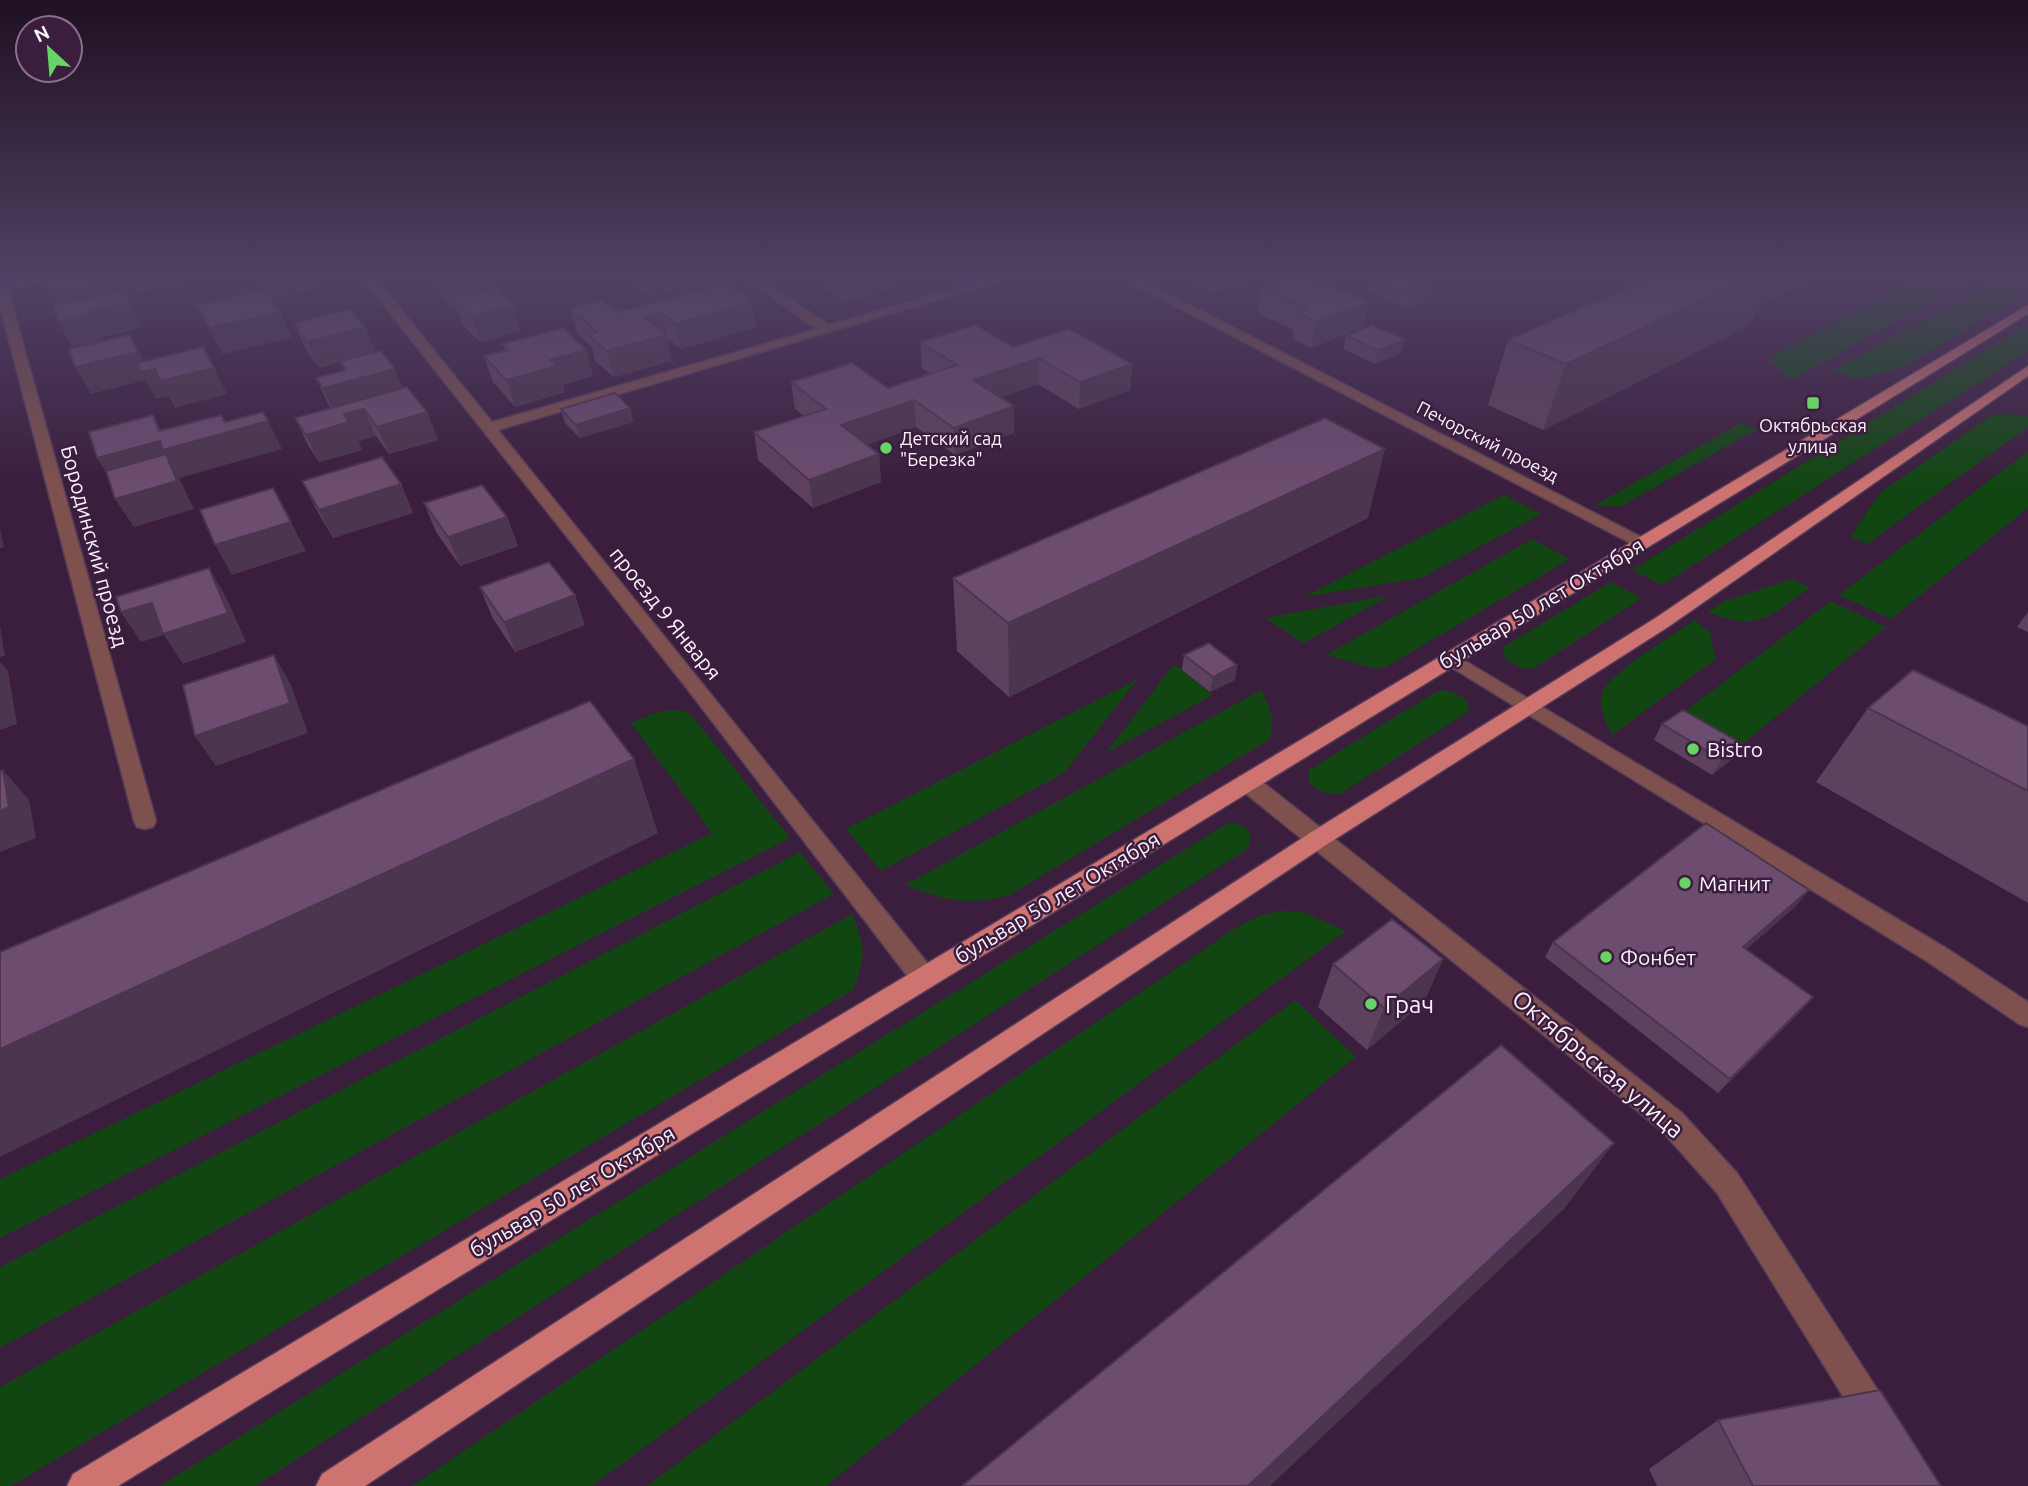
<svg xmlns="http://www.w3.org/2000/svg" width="2028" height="1486" viewBox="0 0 2028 1486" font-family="Ubuntu,sans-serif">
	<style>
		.green { fill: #114612 }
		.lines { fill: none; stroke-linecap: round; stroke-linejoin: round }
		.minor-casing { stroke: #563c59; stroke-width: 3 }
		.major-casing { stroke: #563c59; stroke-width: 3 }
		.minor { fill: #7e514e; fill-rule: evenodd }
		.major { fill: #ce7370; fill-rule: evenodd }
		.wall { fill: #5d415f }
		.shaded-wall { fill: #4c354e }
		.building { fill: #6c4c6f; stroke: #4c354e; stroke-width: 2 }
		.poi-dot { fill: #68d465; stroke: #3b1e3e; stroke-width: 2.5 }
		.labels { text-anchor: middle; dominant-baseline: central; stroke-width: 5; stroke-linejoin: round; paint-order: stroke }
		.far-poi-label { font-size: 18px; fill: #fcf1fd; stroke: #3b1e3e }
		.far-street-label { font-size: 18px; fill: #fcf1fd; stroke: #3b1e3e }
		.street-label { font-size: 21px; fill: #fcf1fd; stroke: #3b1e3e }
		.poi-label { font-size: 21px; fill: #fcf1fd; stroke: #3b1e3e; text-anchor: start }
		.near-poi-label { font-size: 24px; fill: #fcf1fd; stroke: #3b1e3e; text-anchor: start }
		.near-street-label { font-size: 24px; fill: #fcf1fd; stroke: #3b1e3e }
	</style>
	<rect width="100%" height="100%" fill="#3b1e3e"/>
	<path class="green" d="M 1916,279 L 1972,279 L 1791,380 L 1769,358 Z
		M 1996,279 L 2028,279 L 2028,292 L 1903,367 L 1857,379 L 1833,371 Z
		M 2028,324 L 2028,351 L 1662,585 L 1632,570 Z
		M 2011,414 L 2028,416 L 2028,427 L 1867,544 L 1850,537 L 1880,493 L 1992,415 Z
		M 1741,423 L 1757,429 L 1620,507 L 1595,505 Z
		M 2028,451 L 2028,508 L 1891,619 L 1839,595 Z
		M 1504,495 L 1541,514 L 1421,578 L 1303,597 Z
		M 1532,539 L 1570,559 L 1386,667 L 1374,668 L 1326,655 Z
		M 1792,579 L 1810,588 C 1768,616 1760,633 1708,612 L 1725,601 Z
		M 1611,582 L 1642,598 L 1534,668 L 1525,669 L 1506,660 L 1503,652 L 1505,646 Z
		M 1391,595 L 1304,643 L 1265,618 Z
		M 1831,601 L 1886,627 L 1733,752 L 1675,719 Z
		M 1695,620 L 1710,633 L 1716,659 L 1612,735 C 1606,723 1598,706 1602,693 C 1610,672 1674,635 1695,620 Z
		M 1174,664 L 1213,695 L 1106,753 Z
		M 1138,679 L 1064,773 L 881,871 L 846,829 Z
		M 1261,690 C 1270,708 1277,720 1269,740 L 1008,896 C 963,905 947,901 905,885 Z
		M 1446,690 L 1463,697 L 1469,704 L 1468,712 L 1340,794 C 1325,794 1317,792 1308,780 L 1309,770 L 1436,692 Z
		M 671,710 L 684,711 L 693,717 L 790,838 L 0,1238 L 0,1179 L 712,833 L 631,723 L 655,713 Z
		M 1228,823 C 1246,822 1257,833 1246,850 L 255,1486 L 160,1486 Z
		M 800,852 L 834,894 L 0,1348 L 0,1267 Z
		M 1282,911 L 1303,912 L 1346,931 L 592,1486 L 412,1486 L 1237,927 L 1261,915 Z
		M 852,914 C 865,945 866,959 853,990 L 11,1486 L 0,1486 L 0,1387 Z
		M 1295,1000 L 1356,1057 L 826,1486 L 647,1486 Z"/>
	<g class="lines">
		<g class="minor-casing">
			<path id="minor" d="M 0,279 L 6,283 L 24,279 L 50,279 L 8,290 L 156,821 L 153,827 L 145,829 L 137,827 L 134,821 L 0,306 Z
				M 363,279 L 376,279 L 492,422 L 817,329 L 746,279 L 761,279 L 829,325 L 988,279 L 1008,279 L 498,430 L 933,970 L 937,978 L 933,986 L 924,989 L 915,986 L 685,686 Z
				M 1123,279 L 1139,279 L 1651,542 L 1642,547 L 1636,546 Z
				M 1450,652 L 1946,948 L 2028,1002 L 2028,1027 L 2019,1024 L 1928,962 L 1443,662 L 1440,658 L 1443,654 Z
				M 1247,774 L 1255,776 L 1682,1113 L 1737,1173 L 1888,1406 L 1893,1418 L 1888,1430 L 1876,1435 L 1864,1430 L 1717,1193 L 1662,1131 L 1239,788 L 1236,782 L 1239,776 Z"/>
		</g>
		<g class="major-casing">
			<path id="major" d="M 2028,305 L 2028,314 L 118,1486 L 67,1486 L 73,1474 Z
				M 2028,366 L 2028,376 L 1668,627 L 1326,845 L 365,1486 L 316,1486 L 322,1474 L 1310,833 L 1654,619 Z"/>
		</g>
		<use href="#minor" class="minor"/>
		<use href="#major" class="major"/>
	</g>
	<path class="wall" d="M 257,279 L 317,279 L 320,288 L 272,299 L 292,337 L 223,354 L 197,305 L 263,290 Z
		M 436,279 L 487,279 L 490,290 L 521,331 L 480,342 L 462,324 L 457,309 L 454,310 L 442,297 Z
		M 629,279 L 705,279 L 705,282 L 651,297 Z
		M 825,279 L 891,279 L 892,290 L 847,303 L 826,290 Z
		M 1251,279 L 1251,282 L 1216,293 L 1186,280 Z
		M 1369,279 L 1418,279 L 1412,282 L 1429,288 L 1426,301 L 1407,308 L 1366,291 Z
		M 1648,279 L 1814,279 L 1775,298 L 1764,295 L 1750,325 L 1543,430 L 1488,405 L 1508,340 Z
		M 725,283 L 756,327 L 681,349 L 667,338 L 672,361 L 614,377 L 595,361 L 592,347 L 577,333 L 570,308 L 617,312 Z
		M 1262,288 L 1363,327 L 1311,348 L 1293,339 L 1294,330 L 1258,313 Z
		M 294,323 L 365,327 L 375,352 L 403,389 L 427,412 L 438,440 L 389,454 L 376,436 L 358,441 L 362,450 L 319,462 L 308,445 L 295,418 L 330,408 L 316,378 L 344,371 L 340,362 L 319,368 L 305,348 Z
		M 1346,336 L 1405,340 L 1401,353 L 1375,364 L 1343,349 Z
		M 920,342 L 1013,347 L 1132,364 L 1130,390 L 1079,409 L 1038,384 L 1000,398 L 1014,433 L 955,455 L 916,427 L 866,445 L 879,454 L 881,482 L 813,508 L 758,460 L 754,432 L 804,416 L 795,409 L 791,382 L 888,388 L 931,374 L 922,368 Z
		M 503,344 L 586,350 L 593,376 L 562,385 L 565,392 L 515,407 L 493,382 L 484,356 L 505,351 Z
		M 630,408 L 633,422 L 580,438 L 565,423 L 561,409 Z
		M 302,481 L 401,484 L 413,513 L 333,538 L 316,509 Z
		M 424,503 L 507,517 L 518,546 L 460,566 L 436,532 Z
		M 1368,518 L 1009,697 L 957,651 L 953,578 Z
		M 480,587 L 585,625 L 515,652 L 492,617 Z
		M 2028,612 L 2028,632 L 2017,627 Z
		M 1184,655 L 1237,665 L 1235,680 L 1210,692 L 1182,670 Z
		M 1868,708 L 2028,726 L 2028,903 L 1816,782 Z
		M 1662,724 L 1742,744 L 1732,759 L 1712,775 L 1654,740 Z
		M 1797,905 L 1746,949 L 1801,1011 L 1718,1093 L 1545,957 L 1553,942 Z
		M 1443,959 L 1424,1002 L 1367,1050 L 1318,1007 L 1333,964 Z
		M 1718,1420 L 1941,1486 L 1657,1486 L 1649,1469 Z"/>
	<path class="shaded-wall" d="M 116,279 L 183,279 L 185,283 L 127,296 L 143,327 L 103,337 L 105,341 L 73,348 L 58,322 L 64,321 L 50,298 L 90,285 Z
		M 261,279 L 317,279 L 320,288 L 270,300 Z
		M 468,279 L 487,279 L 493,300 L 453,298 L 457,309 L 454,310 L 445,285 Z
		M 647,279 L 705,279 L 705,282 L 651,297 Z
		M 844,279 L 891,279 L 892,290 L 847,303 Z
		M 1217,279 L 1251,279 L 1251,282 L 1216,293 Z
		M 1747,279 L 1771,279 L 1750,325 L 1543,430 L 1566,364 Z
		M 1784,279 L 1814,279 L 1775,298 Z
		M 1429,288 L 1426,301 L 1407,308 L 1410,296 Z
		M 752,302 L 756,327 L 681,349 L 675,324 Z
		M 1369,302 L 1363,327 L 1311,348 L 1316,322 Z
		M 513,306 L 521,331 L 480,342 L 471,316 Z
		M 280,312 L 292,337 L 223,354 L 210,328 Z
		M 661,312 L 672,361 L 614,377 L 607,351 L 644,317 Z
		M 365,327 L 376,353 L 319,368 L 307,342 Z
		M 130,335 L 144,361 L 155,369 L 214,368 L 227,394 L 175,408 L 169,396 L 156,399 L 146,380 L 91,394 L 75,367 Z
		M 1405,340 L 1401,353 L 1375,364 L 1378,350 Z
		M 586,350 L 593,376 L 562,385 L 565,392 L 515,407 L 506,380 L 550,360 Z
		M 1039,358 L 1038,384 L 974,407 L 973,380 Z
		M 1132,364 L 1130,390 L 1079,409 L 1080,382 Z
		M 395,369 L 405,395 L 335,415 L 323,388 Z
		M 914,400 L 916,427 L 844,453 L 841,425 Z
		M 1014,406 L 1014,433 L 955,455 L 954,428 Z
		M 630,408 L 633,422 L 580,438 L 576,425 Z
		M 364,409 L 376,436 L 358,441 L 362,450 L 319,462 L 306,435 L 344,414 Z
		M 427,412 L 438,440 L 389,454 L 377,427 Z
		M 153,415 L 168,443 L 268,421 L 282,449 L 179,478 L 194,509 L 134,527 L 115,499 L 115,486 L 97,458 L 159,431 Z
		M 1385,449 L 1368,518 L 1009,697 L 1008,623 Z
		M 879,454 L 881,482 L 813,508 L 809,480 Z
		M 401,484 L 413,513 L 333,538 L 319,510 Z
		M 507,517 L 518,546 L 460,566 L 448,537 Z
		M 291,522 L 306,551 L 232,575 L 215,545 Z
		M 0,529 L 4,547 L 0,548 Z
		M 209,568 L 226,597 L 246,642 L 183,664 L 164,635 L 141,642 L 121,612 Z
		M 575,595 L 585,625 L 515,652 L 504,622 Z
		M 0,626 L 5,656 L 0,657 Z
		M 274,655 L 291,685 L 308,733 L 216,766 L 195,736 Z
		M 0,662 L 8,671 L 17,724 L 0,730 Z
		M 1237,665 L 1235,680 L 1210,692 L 1213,677 Z
		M 1742,744 L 1732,759 L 1712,775 L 1722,760 Z
		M 634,759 L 658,833 L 0,1157 L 0,1049 Z
		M 3,770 L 29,800 L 36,838 L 0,852 L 0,811 Z
		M 1809,890 L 1797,905 L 1732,962 L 1743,947 Z
		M 1443,959 L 1424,1002 L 1367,1050 L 1384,1008 Z
		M 1813,997 L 1801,1011 L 1718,1093 L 1730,1079 Z
		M 1614,1143 L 1564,1209 L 1270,1486 L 1248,1486 Z"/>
	<path class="building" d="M 44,279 L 116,279 L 90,285 L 92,289 L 50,298 Z
		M 440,279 L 468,279 L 445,285 Z
		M 1288,279 L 1315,279 L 1369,302 L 1316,322 L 1297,313 L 1309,309 L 1262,288 Z
		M 1370,279 L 1407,279 L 1429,288 L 1410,296 Z
		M 1648,279 L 1747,279 L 1566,364 L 1508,340 Z
		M 725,283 L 752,302 L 675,324 L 661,312 L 644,317 L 666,335 L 607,351 L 588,335 L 597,332 L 570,308 L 602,300 L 617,312 Z
		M 495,288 L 513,306 L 471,316 L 453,298 Z
		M 265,289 L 280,312 L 210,328 L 197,305 Z
		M 124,290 L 130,302 L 89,311 L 90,315 L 58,322 L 52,305 Z
		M 350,309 L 365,327 L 307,342 L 294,323 Z
		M 975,325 L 1013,347 L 1069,329 L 1132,364 L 1080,382 L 1039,358 L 973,380 L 1014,406 L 954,428 L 914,400 L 841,425 L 879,454 L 809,480 L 754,432 L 826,409 L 791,382 L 852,363 L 888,388 L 957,365 L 920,342 Z
		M 1372,325 L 1405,340 L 1378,350 L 1346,336 Z
		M 563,328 L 586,350 L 550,360 L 557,366 L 506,380 L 484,356 L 508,350 L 503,344 Z
		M 130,335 L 138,352 L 75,367 L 69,349 Z
		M 203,347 L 214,368 L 160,381 L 155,369 L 141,372 L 137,363 Z
		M 381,351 L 395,369 L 323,388 L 316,378 L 346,370 L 340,361 Z
		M 407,387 L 427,412 L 377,427 L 364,409 L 344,414 L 349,422 L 306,435 L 295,418 Z
		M 615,393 L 630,408 L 576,425 L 561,409 Z
		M 263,412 L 268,421 L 163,450 L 160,441 L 97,458 L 89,432 L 153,415 L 159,431 L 221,415 L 225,422 Z
		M 1325,418 L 1385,449 L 1008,623 L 953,578 Z
		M 166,454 L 177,481 L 115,499 L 106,471 Z
		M 382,457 L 401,484 L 319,510 L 302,481 Z
		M 482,485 L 507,517 L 448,537 L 424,503 Z
		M 273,488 L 291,522 L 215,545 L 200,510 Z
		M 549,562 L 575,595 L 504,622 L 480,587 Z
		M 209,568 L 228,613 L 163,634 L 152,603 L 121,612 L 116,597 Z
		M 1209,643 L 1237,665 L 1213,677 L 1184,655 Z
		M 274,655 L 290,703 L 195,736 L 183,685 Z
		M 1913,670 L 2028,726 L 2028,791 L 1868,708 Z
		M 590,701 L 634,759 L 0,1049 L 0,952 Z
		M 1683,710 L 1742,744 L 1722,760 L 1662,724 Z
		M 3,770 L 9,807 L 0,811 L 0,771 Z
		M 1706,823 L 1809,890 L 1743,947 L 1813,997 L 1730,1079 L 1553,942 Z
		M 1392,919 L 1443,959 L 1384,1008 L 1333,964 Z
		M 1501,1045 L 1614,1143 L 1248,1486 L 962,1486 Z
		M 1880,1390 L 1941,1486 L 1753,1486 L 1718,1420 Z"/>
	<linearGradient id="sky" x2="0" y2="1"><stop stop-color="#201022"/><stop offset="0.57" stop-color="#4f4163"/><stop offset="1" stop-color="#4f4163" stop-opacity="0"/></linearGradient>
	<rect width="2028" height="487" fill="url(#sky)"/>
	<g class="poi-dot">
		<rect x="1806" y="396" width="14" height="14" rx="3.5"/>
		<circle cx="886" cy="448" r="7"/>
		<circle cx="1693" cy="749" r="7"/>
		<circle cx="1685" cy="883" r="7"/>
		<circle cx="1606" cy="957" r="7"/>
		<circle cx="1371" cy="1004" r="7"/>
	</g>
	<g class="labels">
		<g class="far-poi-label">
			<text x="1813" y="425">Октябрьская<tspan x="1813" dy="21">улица</tspan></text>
			<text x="900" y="438" text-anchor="start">Детский сад<tspan x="900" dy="21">"Березка"</tspan></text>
		</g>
		<g class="far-street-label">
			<text transform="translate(1488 441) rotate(27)">Печорский проезд</text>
		</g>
		<g class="street-label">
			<text transform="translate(95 546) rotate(75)">Бородинский проезд</text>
			<text transform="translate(1541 603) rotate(-31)">бульвар 50 лет Октября</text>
			<text transform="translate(666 613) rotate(51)">проезд 9 Января</text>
			<text transform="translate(1057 897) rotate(-31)">бульвар 50 лет Октября</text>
			<text transform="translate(572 1191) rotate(-31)">бульвар 50 лет Октября</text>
		</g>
		<g class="poi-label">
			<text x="1707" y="749">Bistro</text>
			<text x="1699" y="883">Магнит</text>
			<text x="1620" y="957">Фонбет</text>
		</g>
		<g class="near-poi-label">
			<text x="1385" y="1004">Грач</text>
		</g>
		<g class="near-street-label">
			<text transform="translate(1598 1064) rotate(40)">Октябрьская улица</text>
		</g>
	</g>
	<g transform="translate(49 49) rotate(334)"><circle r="33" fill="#3b1e3e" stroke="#88728a" stroke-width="2"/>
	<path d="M0-5L12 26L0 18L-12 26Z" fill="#68d465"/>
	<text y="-10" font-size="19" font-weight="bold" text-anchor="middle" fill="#fcf1fd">N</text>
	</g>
</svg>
